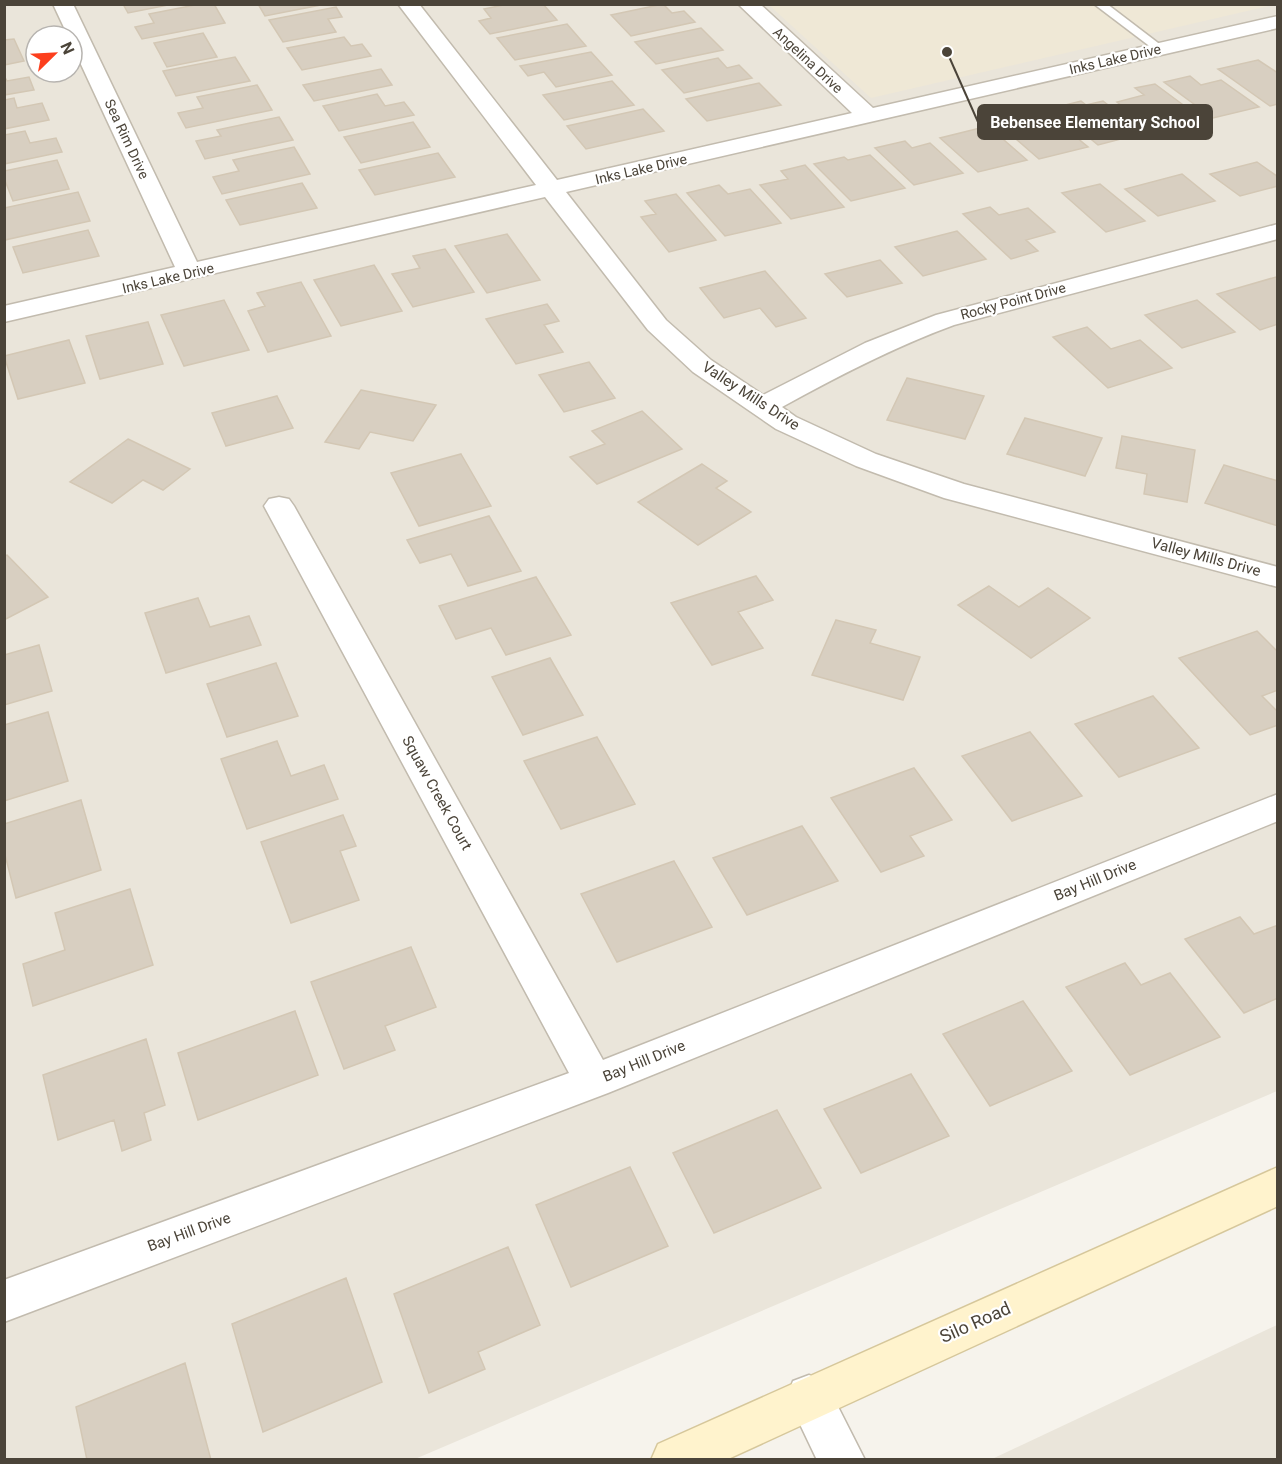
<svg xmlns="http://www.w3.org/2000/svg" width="1282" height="1464" viewBox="0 0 1282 1464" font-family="Roboto,sans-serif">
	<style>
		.residential { fill: #eae5da; fill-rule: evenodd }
		.education { fill: #efe8d6 }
		.building { fill: #d8cfc1; stroke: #d3c7b4; stroke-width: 1.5 }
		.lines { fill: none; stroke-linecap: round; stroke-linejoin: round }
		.lane-casing { stroke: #c2bbae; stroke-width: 3 }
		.street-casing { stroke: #c2bbae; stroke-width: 3 }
		.secondary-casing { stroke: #d6c79b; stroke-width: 3 }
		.lane { fill: #fff; fill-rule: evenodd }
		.street { fill: #fff; fill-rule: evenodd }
		.secondary { fill: #fff3cd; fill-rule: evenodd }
		.labels { text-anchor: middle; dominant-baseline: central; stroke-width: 4.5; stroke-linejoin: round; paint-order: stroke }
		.far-street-label { font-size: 14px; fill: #4b4439; stroke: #fff }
		.street-label { font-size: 15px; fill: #4b4439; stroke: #fff }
		.near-street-label { font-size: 18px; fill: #4b4439; stroke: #fff }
		.leader { fill: none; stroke: #4b4439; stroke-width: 2 }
		.callout-dot { fill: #4b4439; stroke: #fff; stroke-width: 2 }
		.callout { fill: #4b4439; stroke: #4b4439; stroke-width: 2 }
		.callout-label { font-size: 16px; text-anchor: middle; font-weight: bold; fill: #fff }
	</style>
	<rect width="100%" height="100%" fill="#f6f3ec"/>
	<path class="residential" d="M 5,5 L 1277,5 L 1277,1091 L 415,1459 L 5,1460 ZM 36,36 L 72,36 L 72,72 L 36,72 Z
		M 1277,1325 L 1277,1459 L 992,1459 Z"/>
	<path class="education" d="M 1277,4 L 871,98 L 769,5 Z"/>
	<path class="building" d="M 123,4 L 173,4 L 128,13 Z
		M 200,4 L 214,4 L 225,23 L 142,39 L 135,27 L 154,23 L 149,14 Z
		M 258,4 L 326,4 L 265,16 Z
		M 508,4 L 543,4 L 557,20 L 490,34 L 479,21 L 491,18 L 484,9 Z
		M 663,4 L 672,13 L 684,11 L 695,22 L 631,36 L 611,15 Z
		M 336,7 L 342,17 L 328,19 L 336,32 L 283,42 L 269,20 Z
		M 567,24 L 586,46 L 515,60 L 497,38 Z
		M 701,28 L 723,50 L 656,64 L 635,42 Z
		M 203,33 L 217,57 L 167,67 L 154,43 Z
		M 344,37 L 351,46 L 362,44 L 371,56 L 302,70 L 287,48 Z
		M 14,39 L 24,61 L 4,65 L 4,40 Z
		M 591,52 L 612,75 L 556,87 L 544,72 L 528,76 L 520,66 Z
		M 235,57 L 250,81 L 176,96 L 163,71 Z
		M 718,58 L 727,68 L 739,65 L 752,78 L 684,93 L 662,70 Z
		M 1258,60 L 1278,73 L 1278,104 L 1270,106 L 1218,69 Z
		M 381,69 L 392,85 L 314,101 L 303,85 Z
		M 4,76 L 7,81 L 29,77 L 34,90 L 4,95 Z
		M 1190,76 L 1201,85 L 1221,80 L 1259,107 L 1213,118 L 1164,82 Z
		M 612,81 L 634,105 L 564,120 L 543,95 Z
		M 759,83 L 781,105 L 707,121 L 686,99 Z
		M 1155,84 L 1206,122 L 1159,134 L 1117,102 L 1144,95 L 1135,88 Z
		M 257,85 L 272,110 L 186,128 L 178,113 L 203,108 L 197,97 Z
		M 377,94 L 385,106 L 404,102 L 414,115 L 339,131 L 323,106 Z
		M 14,98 L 17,108 L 42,103 L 49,120 L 4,129 L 4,100 Z
		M 1081,101 L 1086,105 L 1103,101 L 1144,133 L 1098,145 L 1053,108 Z
		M 643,109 L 664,131 L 586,149 L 567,126 Z
		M 1021,114 L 1032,123 L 1053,118 L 1088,147 L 1039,159 L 994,120 Z
		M 279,117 L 293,140 L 205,159 L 196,141 L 221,136 L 217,130 Z
		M 413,122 L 430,147 L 361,163 L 344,137 Z
		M 988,126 L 1027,160 L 978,172 L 940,138 Z
		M 25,131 L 30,143 L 56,138 L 62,152 L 4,164 L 4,135 Z
		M 905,141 L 912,148 L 930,143 L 963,173 L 914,185 L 875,148 Z
		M 294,147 L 310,174 L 222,194 L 213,177 L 239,171 L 233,160 Z
		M 438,153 L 455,177 L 375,195 L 359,170 Z
		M 870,155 L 905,188 L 851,201 L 814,164 L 844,157 L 848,160 Z
		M 57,160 L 69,189 L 13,201 L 4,178 L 4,171 Z
		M 1257,162 L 1278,177 L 1278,186 L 1240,196 L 1210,174 Z
		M 805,165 L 844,207 L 791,219 L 760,185 L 788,179 L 781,171 Z
		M 1182,174 L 1215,201 L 1158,216 L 1125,189 Z
		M 302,183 L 317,208 L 240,225 L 226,200 Z
		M 1100,184 L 1145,221 L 1106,232 L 1062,193 Z
		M 719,185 L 728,194 L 750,189 L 781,223 L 725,236 L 687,193 Z
		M 78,192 L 90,221 L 5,240 L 4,208 Z
		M 676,194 L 716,240 L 669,252 L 641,217 L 656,214 L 645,201 Z
		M 990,207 L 999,215 L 1028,208 L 1055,232 L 1026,240 L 1038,251 L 1011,259 L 963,214 Z
		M 88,230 L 99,256 L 23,273 L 13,247 Z
		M 957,231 L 986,259 L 923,276 L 895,247 Z
		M 507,234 L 540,280 L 487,293 L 455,246 Z
		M 445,249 L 474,292 L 413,307 L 392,274 L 420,268 L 413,256 Z
		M 880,260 L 902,283 L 847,297 L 825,274 Z
		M 374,265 L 402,311 L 341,326 L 314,280 Z
		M 765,271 L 806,318 L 776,327 L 760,308 L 724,318 L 700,288 Z
		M 1276,277 L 1278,279 L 1278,324 L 1260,330 L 1217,294 Z
		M 301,282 L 331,336 L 268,352 L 248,311 L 265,306 L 257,293 Z
		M 224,300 L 249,350 L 184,366 L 161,315 Z
		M 1197,300 L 1235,332 L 1182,348 L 1145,315 Z
		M 547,304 L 559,321 L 544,325 L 563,352 L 516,364 L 486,319 Z
		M 148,322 L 163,364 L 100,379 L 86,336 Z
		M 1087,327 L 1111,349 L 1140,340 L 1172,368 L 1108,388 L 1053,337 Z
		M 69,340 L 85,383 L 18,399 L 4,356 Z
		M 589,362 L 615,398 L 564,412 L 539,375 Z
		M 907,378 L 984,396 L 965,439 L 887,420 Z
		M 361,390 L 436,405 L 413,441 L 370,432 L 359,449 L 325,442 Z
		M 277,396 L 293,428 L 226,446 L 212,413 Z
		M 642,411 L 682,449 L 597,484 L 570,457 L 605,444 L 592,431 Z
		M 1025,418 L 1102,438 L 1085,476 L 1007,454 Z
		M 1122,436 L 1195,450 L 1187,502 L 1144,494 L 1147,474 L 1116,468 Z
		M 128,439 L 190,469 L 163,490 L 143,480 L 112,503 L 70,482 Z
		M 461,454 L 491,506 L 419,526 L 391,473 Z
		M 702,464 L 727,481 L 716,488 L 751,512 L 698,545 L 638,502 Z
		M 1224,465 L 1278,481 L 1278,526 L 1205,503 Z
		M 489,516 L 521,571 L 468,586 L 451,554 L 420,563 L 407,540 Z
		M 7,555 L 48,597 L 4,620 L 4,556 Z
		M 756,576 L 773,600 L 738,612 L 763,648 L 712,665 L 671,603 Z
		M 536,577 L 571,635 L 506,655 L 491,628 L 456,639 L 439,606 Z
		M 989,586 L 1019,607 L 1048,588 L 1090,618 L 1031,658 L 958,605 Z
		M 198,598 L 210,627 L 249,616 L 261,645 L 166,673 L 145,613 Z
		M 836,620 L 876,630 L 870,643 L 920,657 L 903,700 L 812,675 Z
		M 1257,631 L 1278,652 L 1278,690 L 1262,696 L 1278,712 L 1278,725 L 1250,735 L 1179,658 Z
		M 39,645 L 52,691 L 4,705 L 4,655 Z
		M 550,658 L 583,715 L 523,735 L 492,677 Z
		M 276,663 L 298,716 L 227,737 L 207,684 Z
		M 1153,696 L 1199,748 L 1119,777 L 1075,724 Z
		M 48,712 L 68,781 L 4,801 L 4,725 Z
		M 1030,732 L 1082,796 L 1012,821 L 962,756 Z
		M 597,737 L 635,804 L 561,829 L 524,761 Z
		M 277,741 L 291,776 L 324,765 L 338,799 L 247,829 L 221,759 Z
		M 914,768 L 952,820 L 910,836 L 924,856 L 881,872 L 831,798 Z
		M 81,800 L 101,870 L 16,898 L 4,851 L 4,824 Z
		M 343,815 L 356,846 L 340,851 L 359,900 L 291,923 L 261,842 Z
		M 802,826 L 838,881 L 747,915 L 713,858 Z
		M 674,861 L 712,927 L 617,962 L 581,894 Z
		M 130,889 L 153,965 L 33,1006 L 23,964 L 65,950 L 55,913 Z
		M 1240,917 L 1254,934 L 1278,925 L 1278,998 L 1244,1013 L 1185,939 Z
		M 411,947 L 436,1007 L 385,1026 L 395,1050 L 344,1069 L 311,982 Z
		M 1125,963 L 1141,985 L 1170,973 L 1220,1037 L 1130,1075 L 1066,987 Z
		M 1023,1001 L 1072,1071 L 990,1106 L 943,1034 Z
		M 295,1011 L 318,1075 L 198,1120 L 178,1053 Z
		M 146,1039 L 165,1105 L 144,1113 L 151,1140 L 122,1151 L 114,1120 L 58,1140 L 43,1075 Z
		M 911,1074 L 949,1136 L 861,1173 L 824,1109 Z
		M 777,1110 L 821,1188 L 714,1233 L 673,1153 Z
		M 630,1167 L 668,1246 L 571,1287 L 536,1205 Z
		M 508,1247 L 540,1325 L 478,1352 L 485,1369 L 429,1393 L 394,1294 Z
		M 346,1278 L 382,1382 L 263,1432 L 232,1324 Z
		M 185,1363 L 211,1460 L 87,1460 L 76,1407 Z"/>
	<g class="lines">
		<g class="lane-casing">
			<path id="lane" d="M 1094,4 L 1107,4 L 1166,49 L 1160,52 L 1156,51 Z"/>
		</g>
		<g class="street-casing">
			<path id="street" d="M 53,4 L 73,4 L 197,262 L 536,185 L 398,4 L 419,4 L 557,180 L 852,113 L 738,4 L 760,4 L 873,108 L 1278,16 L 1278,28 L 566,192 L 666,320 L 711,360 L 763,395 L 865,343 L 936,315 L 1278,224 L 1278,239 L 954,325 C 894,347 838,376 782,407 L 796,417 L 876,454 L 964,484 L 1278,567 L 1278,587 L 944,498 L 856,466 L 776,429 L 693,372 L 648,330 L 545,197 L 4,322 L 4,306 L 175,267 L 72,45 L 72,36 L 68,36 Z
				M 279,497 L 289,499 L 294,506 L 603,1060 L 1278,794 L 1278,821 L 608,1093 L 4,1322 L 4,1280 L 569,1073 L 264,506 L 269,499 Z
				M 809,1375 L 825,1381 L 865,1460 L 817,1460 L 787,1397 L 793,1381 Z"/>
		</g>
		<g class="secondary-casing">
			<path id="secondary" d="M 1278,1167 L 1278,1206 L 726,1460 L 651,1460 L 658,1444 Z"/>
		</g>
		<use href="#lane" class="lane"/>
		<use href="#street" class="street"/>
		<use href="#secondary" class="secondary"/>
	</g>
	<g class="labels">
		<g class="far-street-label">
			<text transform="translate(1115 59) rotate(-13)">Inks Lake Drive</text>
			<text transform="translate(808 60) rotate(43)">Angelina Drive</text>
			<text transform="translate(127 139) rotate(65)">Sea Rim Drive</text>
			<text transform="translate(641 169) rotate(-13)">Inks Lake Drive</text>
			<text transform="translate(168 278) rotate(-13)">Inks Lake Drive</text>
			<text transform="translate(1013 301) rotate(-15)">Rocky Point Drive</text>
		</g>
		<g class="street-label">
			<text transform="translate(751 396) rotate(33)">Valley Mills Drive</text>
			<text transform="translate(1206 557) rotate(15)">Valley Mills Drive</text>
			<text transform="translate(437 793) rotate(61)">Squaw Creek Court</text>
			<text transform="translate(1095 880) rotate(-22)">Bay Hill Drive</text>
			<text transform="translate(644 1061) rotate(-22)">Bay Hill Drive</text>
			<text transform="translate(189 1232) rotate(-20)">Bay Hill Drive</text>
		</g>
		<g class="near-street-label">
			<text transform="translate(975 1322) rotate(-24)">Silo Road</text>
		</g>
	</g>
	<path class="leader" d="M947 52L978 122"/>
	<circle class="callout-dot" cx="947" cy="52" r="6"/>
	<rect class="callout" x="978" y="105" width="234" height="34" rx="6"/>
	<g class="callout-label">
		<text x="1095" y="128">Bebensee Elementary School</text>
	</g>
	<rect width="1282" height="1464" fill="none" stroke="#4b4439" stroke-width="12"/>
	<g transform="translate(54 54) rotate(66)"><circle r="28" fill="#ffffff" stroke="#b7b4b0" stroke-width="1.5"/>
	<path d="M0-4.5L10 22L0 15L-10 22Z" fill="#fc3f1d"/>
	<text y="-9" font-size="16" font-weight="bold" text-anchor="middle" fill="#4b4439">N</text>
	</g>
</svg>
